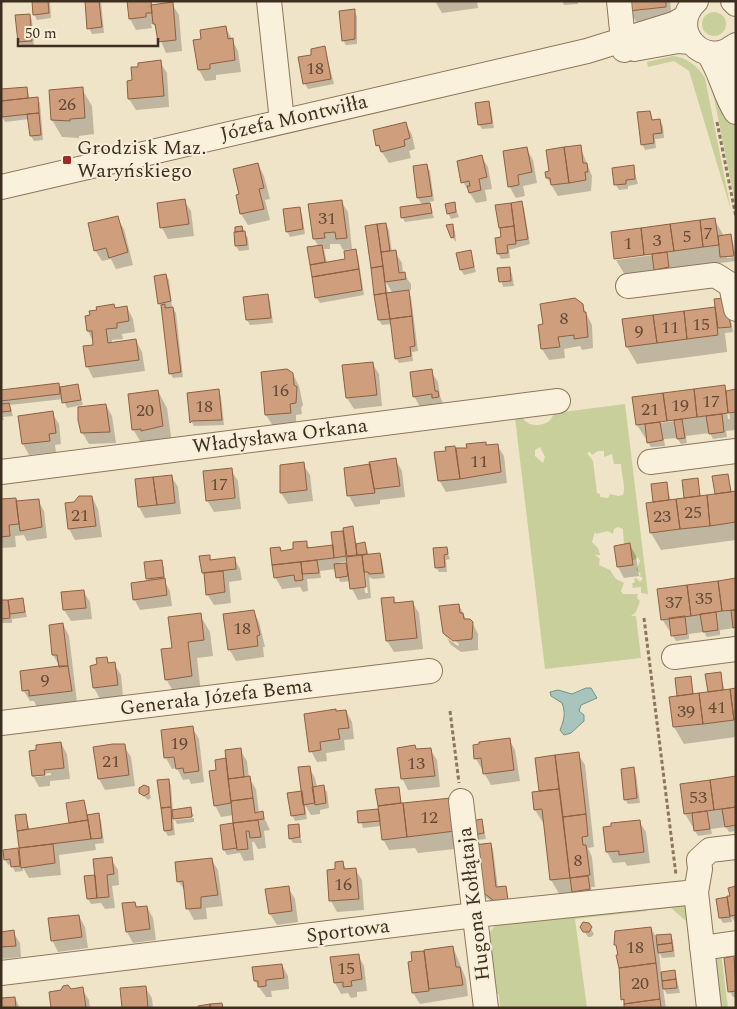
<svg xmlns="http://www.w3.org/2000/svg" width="737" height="1009" viewBox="0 0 737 1009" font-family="Spectral,serif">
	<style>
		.green { fill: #c9cf9b; fill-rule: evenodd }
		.water { fill: #a9c4bc; stroke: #6f938a }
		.shadow { fill: #0003; fill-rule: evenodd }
		.building { fill: #cf9f7d; stroke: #8d5f41 }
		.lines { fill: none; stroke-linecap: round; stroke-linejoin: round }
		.minor-casing { stroke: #8d765c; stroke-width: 26 }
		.path { stroke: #8d765c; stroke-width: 3; stroke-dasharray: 4 2.5; stroke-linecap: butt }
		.minor { stroke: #faf1dc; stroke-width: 24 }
		.poi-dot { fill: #9e2a2b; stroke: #f7eed8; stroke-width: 2 }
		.labels { text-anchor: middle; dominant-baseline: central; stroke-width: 4; stroke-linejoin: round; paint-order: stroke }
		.number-label { font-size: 18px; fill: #624a37 }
		.street-label { font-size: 20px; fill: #3d2e20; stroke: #f7eed8 }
		.poi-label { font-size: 20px; fill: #3d2e20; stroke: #f7eed8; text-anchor: start }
	</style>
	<rect width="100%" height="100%" fill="#f0e4c8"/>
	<path class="green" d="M702 24a12 12 0 1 1 24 0a12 12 0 1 1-24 0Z
		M 673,56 C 686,57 699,67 705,78 L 731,210 L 689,71 L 674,61 L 648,67 L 647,62 Z
		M 717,86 L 736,125 L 736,207 L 712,88 Z
		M 625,404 L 648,594 L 641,593 L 641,587 L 632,588 L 633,585 L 631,584 L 635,582 L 634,579 L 636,578 L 640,582 L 643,578 L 639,576 L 641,574 L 636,570 L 640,561 L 638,557 L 634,560 L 629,557 L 624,546 L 623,529 L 618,527 L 614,529 L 613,534 L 608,531 L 596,534 L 595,532 L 592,542 L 598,548 L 600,555 L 595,555 L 600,559 L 599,565 L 610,570 L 616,579 L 624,583 L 621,591 L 623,594 L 638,594 L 637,598 L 640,601 L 636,612 L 631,616 L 636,616 L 641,658 L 545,669 L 515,418 L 522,417 C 527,426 539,427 548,422 C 551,420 552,416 555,413 ZM 540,447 L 545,457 L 543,463 L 535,456 L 535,450 ZM 598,451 L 604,451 L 604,457 L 612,454 L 614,464 L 621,464 C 621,475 626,485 623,495 L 618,496 L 610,494 L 608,498 L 600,497 L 600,494 L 597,493 L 593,461 L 587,453 L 590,452 L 592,455 Z
		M 681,903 L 687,909 L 690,929 L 688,932 L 686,921 L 671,908 L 653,910 L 652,906 Z
		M 647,906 L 647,911 L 575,919 L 587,1008 L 500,1008 L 499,995 L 493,990 L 486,937 L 497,923 Z
		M 721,953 L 728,1008 L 716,1008 L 712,955 Z"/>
	<path class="water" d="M 586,688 L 591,688 L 597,698 L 581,705 L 579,711 L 584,715 L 584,721 L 571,733 L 564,735 L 560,730 C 564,720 566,713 562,703 L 551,696 L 550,692 L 558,690 L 572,694 Z"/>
	<path class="shadow" d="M 33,1 L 50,1 L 51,18 L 37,20 L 34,14 Z
		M 86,1 L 101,1 L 104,33 L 92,34 L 89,28 Z
		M 151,1 L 153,6 L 172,4 L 179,15 L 182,51 L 166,53 L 154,24 L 151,24 L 152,28 L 136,30 L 130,19 L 128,3 Z
		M 435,1 L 477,1 L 478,8 L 442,13 Z
		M 562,1 L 578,1 L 578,4 L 564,5 Z
		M 629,1 L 670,1 L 672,18 L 636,22 L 630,11 Z
		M 354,11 L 357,16 L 357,44 L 346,45 L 343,40 Z
		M 29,15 L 32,20 L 34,46 L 22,47 L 19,42 L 17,16 Z
		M 226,28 L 238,51 L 241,72 L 216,75 L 216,80 L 205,81 L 199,70 L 202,40 Z
		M 325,48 L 334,84 L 308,89 L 305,84 L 313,56 Z
		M 160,62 L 167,73 L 169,107 L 136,110 L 129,99 L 128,82 L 133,81 Z
		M 27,88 L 30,99 L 37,98 L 40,103 L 43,140 L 34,141 L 31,136 L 29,119 L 5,122 L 2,116 L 1,91 Z
		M 82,89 L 92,106 L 94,134 L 79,136 L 79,138 L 62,137 L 52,120 Z
		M 488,103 L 491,108 L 494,128 L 482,129 L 479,124 Z
		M 650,112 L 653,121 L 660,120 L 663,126 L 664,138 L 655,139 L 656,148 L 645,150 L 642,144 Z
		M 406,124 L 412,135 L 415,149 L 409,151 L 411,158 L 389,163 L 378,146 L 374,131 Z
		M 580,146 L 592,176 L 591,191 L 558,196 L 547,178 L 550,172 Z
		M 526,148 L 533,160 L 537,183 L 523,186 L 525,196 L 516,198 L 509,186 Z
		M 481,156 L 488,167 L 492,189 L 485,190 L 487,201 L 476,203 L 463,182 Z
		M 258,164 L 264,176 L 270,199 L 265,200 L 270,220 L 248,225 L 241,214 L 237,195 L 240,195 Z
		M 427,166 L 430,171 L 434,201 L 429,202 L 434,218 L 405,222 L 402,217 L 422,205 L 418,198 L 414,167 Z
		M 633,166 L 638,184 L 628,186 L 628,189 L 619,190 L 616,185 L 614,169 Z
		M 184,200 L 191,211 L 194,236 L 168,239 L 162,228 L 158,204 Z
		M 341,201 L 348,212 L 352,249 L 343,250 L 340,244 L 330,244 L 330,249 L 324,249 L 327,263 L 347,260 L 355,251 L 358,256 L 364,295 L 320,303 L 316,297 L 309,248 L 319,247 L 314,239 Z
		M 521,203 L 524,208 L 530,244 L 509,250 L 510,258 L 501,259 L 498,253 L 503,238 L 497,206 Z
		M 454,204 L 459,217 L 451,219 L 448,213 Z
		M 299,208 L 302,214 L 305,234 L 290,237 L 287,231 Z
		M 117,218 L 124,229 L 133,265 L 116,269 L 111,259 L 102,261 L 95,250 Z
		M 714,219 L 724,236 L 730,236 L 733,241 L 735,254 L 727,255 L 727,258 L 735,257 L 736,261 L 671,269 L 672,273 L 658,274 L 656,271 L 625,275 L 616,260 L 653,255 L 653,253 L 616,259 L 612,233 Z
		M 386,224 L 389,230 L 392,252 L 395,252 L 402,263 L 403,273 L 411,284 L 411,290 L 407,290 L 411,297 L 418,351 L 412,352 L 413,361 L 399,363 L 396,358 L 392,324 L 382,325 L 379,320 L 367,227 ZM 386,282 L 393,294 L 388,294 Z
		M 448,226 L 452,226 L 455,231 L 456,242 L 449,234 Z
		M 236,228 L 242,228 L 248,238 L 249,250 L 239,251 L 236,246 Z
		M 470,251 L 476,272 L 464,275 L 461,270 Z
		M 509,268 L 512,274 L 514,286 L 503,287 L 499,269 Z
		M 166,275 L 169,280 L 172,307 L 176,313 L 183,377 L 173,378 L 170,373 L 162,308 L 159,303 Z
		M 267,295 L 270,301 L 273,323 L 250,325 L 247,320 L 244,298 Z
		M 728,304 L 733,332 L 725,333 L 727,352 L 637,364 L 627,347 L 624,321 L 714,309 L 717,313 Z
		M 582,305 L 592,325 L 593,348 L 582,350 L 580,346 L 564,349 L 565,358 L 549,360 L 542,349 Z
		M 127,307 L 133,319 L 135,332 L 122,334 L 123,339 L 112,340 L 112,343 L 136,340 L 142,352 L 145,371 L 93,378 L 87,366 L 95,346 L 88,331 L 115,309 Z
		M 372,363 L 379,374 L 382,406 L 354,409 L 347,398 Z
		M 431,371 L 438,382 L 440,396 L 445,408 L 420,407 L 414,396 Z
		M 263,373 L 293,374 L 299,386 L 303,405 L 301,408 L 302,414 L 296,415 L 296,424 L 273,426 L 266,415 Z
		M 58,384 L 60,388 L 78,386 L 83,405 L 67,408 L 63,399 L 10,405 L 13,416 L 3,417 L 4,420 L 1,420 L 1,392 Z
		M 724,387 L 727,392 L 736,391 L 736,430 L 726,431 L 727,437 L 713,439 L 710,433 L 686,436 L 687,443 L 681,444 L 677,438 L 664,439 L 665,446 L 651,447 L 637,425 ZM 725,398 L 728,398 L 730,419 L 728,419 ZM 675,419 L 675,421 L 654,424 L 654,421 Z
		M 158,391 L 167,408 L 172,443 L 143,446 L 133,429 Z
		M 218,391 L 221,396 L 224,425 L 194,426 L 191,421 Z
		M 106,405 L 112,416 L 116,443 L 89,444 L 82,432 Z
		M 52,413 L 59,424 L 61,444 L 55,445 L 56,452 L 29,455 L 23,444 L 19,417 Z
		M 485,443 L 487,446 L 497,445 L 504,456 L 507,483 L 446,492 L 439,480 L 455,447 L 457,451 L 468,449 Z
		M 395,459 L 402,471 L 405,497 L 380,500 L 380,504 L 355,507 L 349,496 Z
		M 303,464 L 310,475 L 313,501 L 288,504 L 281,493 Z
		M 231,470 L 238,481 L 241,509 L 214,512 L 207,500 Z
		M 171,476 L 178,487 L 181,514 L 145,518 L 139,507 Z
		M 728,476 L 732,493 L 736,492 L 736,540 L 661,550 L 651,533 L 647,504 L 655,503 L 666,483 L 671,501 L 685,499 L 697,480 L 701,497 L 718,495 Z
		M 92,497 L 98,509 L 102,537 L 75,540 L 69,529 Z
		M 38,500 L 44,511 L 47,538 L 27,541 L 24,535 L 15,536 L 16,547 L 2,548 L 1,501 L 17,502 Z
		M 353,528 L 357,545 L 365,544 L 369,555 L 379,554 L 382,559 L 385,578 L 373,579 L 369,577 L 371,598 L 358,600 L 352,589 L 351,581 L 340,582 L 336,569 L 320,571 L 321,578 L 307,579 L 308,591 L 303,592 L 300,587 L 282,589 L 275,577 L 271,549 L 280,548 L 282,552 L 295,550 L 306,542 L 310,549 L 334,546 L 332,533 ZM 348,561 L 349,571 L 345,564 L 338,565 L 338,563 ZM 362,569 L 365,572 L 368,593 L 365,593 Z
		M 630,545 L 636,556 L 639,576 L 624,578 L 618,567 Z
		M 446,548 L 450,559 L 446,560 L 447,572 L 439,572 L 436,567 Z
		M 209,556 L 212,561 L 234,558 L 240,569 L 242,580 L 229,582 L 231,603 L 214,605 L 207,594 L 206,578 L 203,572 Z
		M 161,562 L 164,567 L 165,582 L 170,591 L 172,606 L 140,610 L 134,599 Z
		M 736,580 L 736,630 L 735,628 L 720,630 L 720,635 L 707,637 L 704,632 L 689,634 L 689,639 L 676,641 L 662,619 Z
		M 83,591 L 90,602 L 92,619 L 71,621 L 64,610 Z
		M 393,598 L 397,604 L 412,602 L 419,613 L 423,649 L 394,652 L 387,641 Z
		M 22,599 L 27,617 L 12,619 L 12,623 L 1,623 L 1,602 Z
		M 459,605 L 467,621 L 472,622 L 478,634 L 478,650 L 461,652 L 451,645 L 444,633 ZM 447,635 L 459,644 L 458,646 L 447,638 Z
		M 253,611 L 259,622 L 265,647 L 263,647 L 264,657 L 236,661 L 229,649 Z
		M 200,615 L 210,632 L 213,656 L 197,658 L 201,693 L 176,696 L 166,679 L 173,649 Z
		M 63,624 L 69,636 L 77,702 L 37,707 L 34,701 L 30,701 L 23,690 L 60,667 L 53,655 Z
		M 106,658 L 110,664 L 114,664 L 121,675 L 123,696 L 100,699 L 94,688 Z
		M 720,674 L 725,691 L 736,690 L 736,737 L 684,744 L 674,727 L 670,698 L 678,697 L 690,678 L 694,695 L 709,693 Z
		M 346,711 L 352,722 L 354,739 L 344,740 L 345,750 L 326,753 L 327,761 L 317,762 L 311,751 L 336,713 Z
		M 192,727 L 199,739 L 204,782 L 191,784 L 189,779 L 183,780 L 177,768 L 172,769 L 166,758 Z
		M 509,739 L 515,750 L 520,781 L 491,785 L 476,759 L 474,746 Z
		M 61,743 L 67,754 L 70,779 L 50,781 L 50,786 L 39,787 L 33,776 L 30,752 ZM 51,773 L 51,775 L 36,777 L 36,775 Z
		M 124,746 L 131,757 L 135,786 L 105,790 L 99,779 Z
		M 415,747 L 417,751 L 430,749 L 437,760 L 440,787 L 408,790 L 402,778 Z
		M 240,750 L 247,761 L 249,778 L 256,789 L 259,813 L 262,813 L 270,830 L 264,831 L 266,848 L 258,849 L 254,842 L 252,842 L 254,860 L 244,861 L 240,853 L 227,855 L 224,850 L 235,829 L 234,815 L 221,817 L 215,805 L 218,771 L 227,759 Z
		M 578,754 L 585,765 L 594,847 L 588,848 L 592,857 L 595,887 L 591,887 L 592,895 L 561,897 L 551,880 L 545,826 L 535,810 L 540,792 L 536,759 Z
		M 309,767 L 315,778 L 317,787 L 324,787 L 327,792 L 329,808 L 320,810 L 320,814 L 311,815 L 305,805 L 307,819 L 295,821 L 292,815 L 303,792 Z
		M 633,768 L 636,774 L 640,803 L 628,804 L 625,799 Z
		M 736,777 L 736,831 L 729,832 L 726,827 L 711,829 L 712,834 L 698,836 L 685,814 L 681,785 Z
		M 168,780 L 171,785 L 173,811 L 190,809 L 194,816 L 173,818 L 175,835 L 168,836 L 165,831 Z
		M 148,788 L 151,798 L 148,800 L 141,793 Z
		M 398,788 L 402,805 L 450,800 L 464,848 L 418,853 L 415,848 L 389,850 L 383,839 L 381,826 L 363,828 L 358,812 L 377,810 L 380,815 Z
		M 84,802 L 88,816 L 98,815 L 101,820 L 104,843 L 95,844 L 96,850 L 59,855 L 61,875 L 29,878 L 22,866 L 23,871 L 15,872 L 12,864 L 8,865 L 5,859 L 17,849 L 21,856 L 16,816 L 25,815 L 30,830 L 71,824 Z
		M 194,818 L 194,822 L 177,824 L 175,820 Z
		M 482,821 L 486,839 L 477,840 L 474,834 Z
		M 639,821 L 646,832 L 650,863 L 627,866 L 625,862 L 613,863 L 607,852 Z
		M 298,826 L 302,843 L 293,843 L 290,838 Z
		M 490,844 L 493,849 L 498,888 L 505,887 L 510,905 L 498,906 L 484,896 L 481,890 Z
		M 111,859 L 118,870 L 119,885 L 112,886 L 115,908 L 105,909 L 101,903 L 91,904 L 88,899 L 85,877 L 96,876 Z
		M 211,859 L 218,870 L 223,906 L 206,908 L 207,919 L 194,920 L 188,909 L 186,892 L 178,881 Z
		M 342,862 L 347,870 L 355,869 L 362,880 L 364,910 L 337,912 L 331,901 L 337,871 Z
		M 288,887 L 295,899 L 298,922 L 277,925 L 270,914 L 267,890 Z
		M 736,888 L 736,924 L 731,916 L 732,922 L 723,923 L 720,918 L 726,899 L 729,903 Z
		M 135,903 L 138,908 L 147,907 L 153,918 L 156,940 L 133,943 L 127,932 Z
		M 79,916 L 85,927 L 88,948 L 58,952 L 52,940 Z
		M 588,924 L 594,934 L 591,937 L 588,937 L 581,927 Z
		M 651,928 L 656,937 L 670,935 L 673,940 L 675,957 L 662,958 L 659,951 L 661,973 L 675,971 L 680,993 L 667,994 L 663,988 L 666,1008 L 625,1008 L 623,999 Z
		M 13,932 L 20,943 L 21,957 L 1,959 L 1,933 Z
		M 453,947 L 466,979 L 468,996 L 420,1004 L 413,993 L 413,953 Z
		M 358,955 L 364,966 L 367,991 L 357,992 L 357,997 L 351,998 L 348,993 L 341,994 L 335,983 Z
		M 734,958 L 736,961 L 736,997 L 733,997 L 730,992 L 725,959 Z
		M 282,965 L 288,976 L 289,989 L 271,991 L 272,997 L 266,997 L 255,981 Z
		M 145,987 L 152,998 L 153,1008 L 124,1008 Z
		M 82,989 L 89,1000 L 90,1008 L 52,1008 L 71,990 Z
		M 15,998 L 20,1008 L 1,1008 Z"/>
	<path class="building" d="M 32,1 L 48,1 L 49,13 L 33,15 Z
		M 85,1 L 99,1 L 102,27 L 87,29 Z
		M 127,1 L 151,1 L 152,13 L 146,13 L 146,17 L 129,19 Z
		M 627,1 L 666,1 L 666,7 L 628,11 Z
		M 173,2 L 176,40 L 158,42 L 155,24 L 153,24 L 151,5 Z
		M 355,9 L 355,39 L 342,41 L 339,11 Z
		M 30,14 L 32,41 L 18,42 L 15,15 Z
		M 226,26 L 228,39 L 233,38 L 235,60 L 210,64 L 210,69 L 198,70 L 193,40 L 201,39 L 200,30 Z
		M 325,46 L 331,79 L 303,84 L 298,57 L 311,55 L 311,49 Z
		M 161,60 L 164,96 L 128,99 L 127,81 L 132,80 L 131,67 L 138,67 L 138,63 Z
		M 27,87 L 28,98 L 1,101 L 1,89 Z
		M 83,87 L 85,118 L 70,119 L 70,121 L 51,120 L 49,90 Z
		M 38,97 L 39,113 L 1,117 L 1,101 Z
		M 489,101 L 492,123 L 478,125 L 475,103 Z
		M 650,111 L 652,120 L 660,119 L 662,133 L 653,134 L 654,143 L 641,145 L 637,112 Z
		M 39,113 L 41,135 L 30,136 L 27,114 Z
		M 406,122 L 410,138 L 404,140 L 405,146 L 381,152 L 379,145 L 376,146 L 373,130 Z
		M 581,145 L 583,163 L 587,163 L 588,172 L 585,172 L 586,180 L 569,183 L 564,147 Z
		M 527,147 L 532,172 L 518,175 L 519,185 L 508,187 L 503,151 Z
		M 564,147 L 569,183 L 551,185 L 550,178 L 546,178 L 545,172 L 549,171 L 546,150 Z
		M 482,155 L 487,177 L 479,179 L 481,190 L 469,193 L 467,186 L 470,186 L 469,181 L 461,183 L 457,161 Z
		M 258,163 L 264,188 L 259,189 L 264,209 L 240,214 L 236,195 L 239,194 L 233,169 Z
		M 427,164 L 432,196 L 417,198 L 413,166 Z
		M 634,165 L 635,179 L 626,180 L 626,184 L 614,185 L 612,168 Z
		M 185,199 L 189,224 L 160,228 L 157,203 Z
		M 342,200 L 347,238 L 336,239 L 335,232 L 324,233 L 325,238 L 313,239 L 308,204 Z
		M 522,201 L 528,239 L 516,241 L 511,203 Z
		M 455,202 L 456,212 L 447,214 L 445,204 Z
		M 430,203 L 432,213 L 401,218 L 400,207 Z
		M 511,203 L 514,226 L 499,228 L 495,205 Z
		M 300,207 L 303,229 L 286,232 L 283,209 Z
		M 118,216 L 128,252 L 109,258 L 106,248 L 94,251 L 88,223 Z
		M 715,218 L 719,245 L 703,247 L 700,220 Z
		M 700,220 L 703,247 L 674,251 L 670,224 Z
		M 386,223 L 390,251 L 381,252 L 377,224 Z
		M 377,224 L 383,266 L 371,268 L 365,226 Z
		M 453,224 L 454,237 L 451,238 L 446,225 Z
		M 670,224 L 674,251 L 644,255 L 641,228 Z
		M 242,226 L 243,231 L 235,232 L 235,227 Z
		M 514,226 L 516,244 L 507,245 L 508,253 L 497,254 L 495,238 L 501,237 L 500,228 Z
		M 641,228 L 644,255 L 614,259 L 611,232 Z
		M 245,231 L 247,245 L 235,246 L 234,232 Z
		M 731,234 L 734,256 L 720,257 L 718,236 Z
		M 322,245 L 325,262 L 310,265 L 307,247 Z
		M 356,249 L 359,269 L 312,277 L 310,265 L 345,259 L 344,251 Z
		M 396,250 L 399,273 L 405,272 L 406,279 L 385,282 L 381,252 Z
		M 471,250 L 474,267 L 460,270 L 456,253 Z
		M 667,252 L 669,267 L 654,270 L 652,254 Z
		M 383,266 L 386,293 L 374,295 L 371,268 Z
		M 510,267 L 511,281 L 499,282 L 497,268 Z
		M 359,269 L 362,290 L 315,298 L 312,277 Z
		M 166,274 L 171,301 L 158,304 L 154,276 Z
		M 409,290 L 412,316 L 390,319 L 386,293 Z
		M 386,293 L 390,319 L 378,320 L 374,295 Z
		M 268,294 L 271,318 L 246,320 L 243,297 Z
		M 575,298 L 583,304 L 584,312 L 586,312 L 588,337 L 574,339 L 574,335 L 558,337 L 560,347 L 541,349 L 538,325 L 543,324 L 540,304 Z
		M 725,298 L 731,327 L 718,328 L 714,299 Z
		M 114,304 L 115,308 L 127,306 L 129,321 L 117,323 L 117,328 L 106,329 L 108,343 L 136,339 L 139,360 L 86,367 L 83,346 L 93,345 L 92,331 L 87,331 L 85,316 L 90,315 L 89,311 L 97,310 L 96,307 Z
		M 165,304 L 165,308 L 173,307 L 181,372 L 169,374 L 161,305 Z
		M 715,307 L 718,335 L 687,339 L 684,311 Z
		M 684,311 L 687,339 L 657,343 L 653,315 Z
		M 653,315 L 657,343 L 626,347 L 622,319 Z
		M 412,316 L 415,346 L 410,347 L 411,356 L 395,359 L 390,319 Z
		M 373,362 L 377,395 L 346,398 L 342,365 Z
		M 287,369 L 293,373 L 294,385 L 297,387 L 296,403 L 290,404 L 291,413 L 265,415 L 261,372 Z
		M 432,369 L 435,391 L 438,391 L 439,397 L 432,398 L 432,394 L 413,397 L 410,372 Z
		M 59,383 L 60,394 L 1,401 L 1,390 Z
		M 78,384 L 81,400 L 62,403 L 60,387 Z
		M 725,385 L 728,413 L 697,417 L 694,389 Z
		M 219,389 L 222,420 L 192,421 L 190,423 L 187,393 Z
		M 694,389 L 697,417 L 667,421 L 663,393 Z
		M 736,389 L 736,412 L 728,413 L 726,391 Z
		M 158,390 L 163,426 L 141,431 L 141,429 L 132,430 L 128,394 Z
		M 663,393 L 667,421 L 636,425 L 632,397 Z
		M 9,403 L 11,411 L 1,412 L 1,404 Z
		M 106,404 L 110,432 L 81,433 L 78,420 L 78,407 Z
		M 53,411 L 56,433 L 49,434 L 50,441 L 22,444 L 18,416 Z
		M 722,414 L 724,432 L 709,434 L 706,416 Z
		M 682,419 L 685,438 L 677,439 L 674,420 Z
		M 660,422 L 663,440 L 647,443 L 645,424 Z
		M 486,442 L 486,445 L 498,444 L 501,472 L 460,479 L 456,448 L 467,448 L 466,444 Z
		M 455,446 L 460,479 L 438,481 L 434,452 L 446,451 L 445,447 Z
		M 396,458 L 400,486 L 374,489 L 369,462 Z
		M 304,462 L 307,490 L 280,493 L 280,465 Z
		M 370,464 L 375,493 L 347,496 L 344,468 Z
		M 232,468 L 235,498 L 206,501 L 203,471 Z
		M 728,474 L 731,492 L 715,494 L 712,476 Z
		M 172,475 L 175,503 L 157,505 L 153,477 Z
		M 153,477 L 157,505 L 138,507 L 135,479 Z
		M 698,478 L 700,496 L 684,498 L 682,480 Z
		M 667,482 L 669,500 L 653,502 L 651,484 Z
		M 736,491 L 736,522 L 710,526 L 707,495 Z
		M 707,495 L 710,526 L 680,529 L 676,499 Z
		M 79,496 L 92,496 L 96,526 L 68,529 L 65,503 L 74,502 Z
		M 16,498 L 19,524 L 9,525 L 10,536 L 1,537 L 1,499 Z
		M 39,499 L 42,527 L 20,531 L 16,501 Z
		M 676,499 L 680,529 L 650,533 L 646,503 Z
		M 353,526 L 357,555 L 347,556 L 343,528 Z
		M 343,531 L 346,556 L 334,558 L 331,532 Z
		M 307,541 L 307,548 L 333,545 L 334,558 L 272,565 L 270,548 L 280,547 L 281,551 L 293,549 L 293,542 Z
		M 365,542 L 367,554 L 357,555 L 356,544 Z
		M 630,543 L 633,565 L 617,567 L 614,546 Z
		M 447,547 L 448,554 L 444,555 L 445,567 L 435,568 L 433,548 Z
		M 380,553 L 383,573 L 369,574 L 368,572 L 364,572 L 362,555 Z
		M 210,555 L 210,560 L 235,557 L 236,569 L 202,573 L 199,556 Z
		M 362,555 L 366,587 L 350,589 L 346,557 Z
		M 162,560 L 164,577 L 146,579 L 144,562 Z
		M 317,560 L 319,573 L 302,574 L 301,562 Z
		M 301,562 L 303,580 L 295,581 L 294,575 L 274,578 L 272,565 Z
		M 346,563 L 348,576 L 336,578 L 334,564 Z
		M 223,571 L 225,592 L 206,595 L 204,573 Z
		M 165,578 L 167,595 L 133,600 L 131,583 Z
		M 736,578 L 736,610 L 722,611 L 718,581 Z
		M 718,581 L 722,611 L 691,616 L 687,585 Z
		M 687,585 L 691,616 L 661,620 L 657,589 Z
		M 84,590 L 86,608 L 63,610 L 61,592 Z
		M 394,597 L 394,603 L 413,601 L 417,638 L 386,641 L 381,598 Z
		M 23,598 L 25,612 L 10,614 L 8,600 Z
		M 1,600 L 8,600 L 10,618 L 1,619 Z
		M 459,604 L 460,613 L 463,613 L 464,619 L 470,619 L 473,622 L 472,639 L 453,641 L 443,633 L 439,606 Z
		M 254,610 L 260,635 L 257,636 L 258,646 L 228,650 L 223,614 Z
		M 731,610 L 736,610 L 736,627 L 733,628 Z
		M 716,612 L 718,630 L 703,632 L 700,614 Z
		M 201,613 L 204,640 L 188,642 L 192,676 L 165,680 L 161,649 L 172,648 L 168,617 Z
		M 685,616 L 687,634 L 671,636 L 669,618 Z
		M 63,623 L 68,666 L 59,667 L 57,655 L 52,655 L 49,625 Z
		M 107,657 L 108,663 L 115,662 L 118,685 L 93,688 L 90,666 L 97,664 L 96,658 Z
		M 59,666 L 68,666 L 72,691 L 29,696 L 29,690 L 22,691 L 20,671 Z
		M 721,672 L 723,690 L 708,692 L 705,674 Z
		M 691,676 L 693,694 L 677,696 L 675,678 Z
		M 736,688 L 736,720 L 734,720 L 730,689 Z
		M 730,689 L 734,720 L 703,724 L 699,693 Z
		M 699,693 L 703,724 L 673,727 L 669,697 Z
		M 336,709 L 336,711 L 346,710 L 349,728 L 338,729 L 340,739 L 320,742 L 321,750 L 309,752 L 304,714 Z
		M 193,726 L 199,771 L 184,773 L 183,768 L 176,769 L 174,757 L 164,758 L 161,730 Z
		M 510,738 L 514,770 L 483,774 L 481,758 L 474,759 L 473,745 L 479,744 L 479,742 Z
		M 61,742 L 64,768 L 44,770 L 45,775 L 32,776 L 29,751 L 36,750 L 36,745 Z
		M 113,744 L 125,744 L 129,775 L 98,779 L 93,747 Z
		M 415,745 L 416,749 L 431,748 L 435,776 L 401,779 L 397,748 Z
		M 241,748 L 244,777 L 228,779 L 225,750 Z
		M 579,752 L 586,814 L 563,817 L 555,755 Z
		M 555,755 L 559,789 L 539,791 L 535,758 Z
		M 226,758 L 231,803 L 214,806 L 209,771 L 216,770 L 215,760 Z
		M 310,766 L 315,803 L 303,805 L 298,767 Z
		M 634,767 L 637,798 L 624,800 L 621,769 Z
		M 250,776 L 253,798 L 231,801 L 228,779 Z
		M 736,776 L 736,807 L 714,810 L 710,780 Z
		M 169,779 L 171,807 L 161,808 L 157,780 Z
		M 710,780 L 714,810 L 684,814 L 680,784 Z
		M 144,785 L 149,787 L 149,793 L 144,796 L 139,793 L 139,788 Z
		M 324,785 L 326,803 L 315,805 L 312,787 Z
		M 399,787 L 401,803 L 378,806 L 375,789 Z
		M 559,789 L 570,878 L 550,880 L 542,809 L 534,810 L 532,792 Z
		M 302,791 L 305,814 L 291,816 L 287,793 Z
		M 253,798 L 255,813 L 263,811 L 264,819 L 233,823 L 231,801 Z
		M 451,798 L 455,831 L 407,837 L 403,803 Z
		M 84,800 L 88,820 L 69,823 L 66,803 Z
		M 401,803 L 403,803 L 407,837 L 382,840 L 378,806 Z
		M 171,807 L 172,830 L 164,831 L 161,808 Z
		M 191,807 L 192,817 L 173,819 L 172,810 Z
		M 736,807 L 736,825 L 725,827 L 722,809 Z
		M 378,809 L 380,821 L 358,823 L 357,811 Z
		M 707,811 L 710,829 L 694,831 L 692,813 Z
		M 99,813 L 102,838 L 91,839 L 87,815 Z
		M 26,814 L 28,829 L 17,831 L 15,815 Z
		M 586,814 L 588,836 L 582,837 L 583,845 L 586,845 L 590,875 L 570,878 L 563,817 Z
		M 482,819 L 484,833 L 473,835 L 471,821 Z
		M 88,820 L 91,839 L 19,848 L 17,831 Z
		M 258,820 L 261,837 L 250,838 L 249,831 L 246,831 L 248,849 L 237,850 L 233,823 Z
		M 640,820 L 644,852 L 619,855 L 619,851 L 606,852 L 603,827 L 611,826 L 611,823 Z
		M 233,823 L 237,848 L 223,850 L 220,825 Z
		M 299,824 L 300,837 L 289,839 L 288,825 Z
		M 491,843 L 496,887 L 506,886 L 508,900 L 494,901 L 480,890 L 474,845 Z
		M 53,844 L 55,863 L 21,868 L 19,848 Z
		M 18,848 L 20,866 L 11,867 L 10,859 L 4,860 L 3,850 Z
		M 112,857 L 114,874 L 107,875 L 109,897 L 97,898 L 93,859 Z
		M 212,858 L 218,895 L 201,897 L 201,908 L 186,909 L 183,881 L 177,882 L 175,862 Z
		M 343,861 L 344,869 L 356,868 L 359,899 L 329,901 L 327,870 L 335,869 L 335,862 Z
		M 95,875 L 97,898 L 87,899 L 84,876 Z
		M 588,876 L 590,889 L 572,892 L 570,878 Z
		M 289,886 L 292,911 L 269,914 L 265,889 Z
		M 736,886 L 736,915 L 730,916 L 727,896 L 730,896 L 728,888 Z
		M 727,897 L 730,917 L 719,918 L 716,899 Z
		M 135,902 L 136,907 L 147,906 L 150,929 L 126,932 L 122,903 Z
		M 79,915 L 82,937 L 51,941 L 48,918 Z
		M 583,922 L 589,923 L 592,927 L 589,932 L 583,932 L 580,927 Z
		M 651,927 L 656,963 L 619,968 L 616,955 L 618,955 L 616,945 L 614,945 L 615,931 Z
		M 14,930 L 16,946 L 1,947 L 1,932 Z
		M 671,934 L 672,943 L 657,945 L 656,935 Z
		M 672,943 L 673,951 L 658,953 L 657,945 Z
		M 453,946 L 456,967 L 460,967 L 463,985 L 429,989 L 424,950 Z
		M 424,951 L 429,991 L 412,993 L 408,962 L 412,961 L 411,952 Z
		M 359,954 L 362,979 L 351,981 L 352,986 L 343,987 L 343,982 L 334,983 L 330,957 Z
		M 734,956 L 736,991 L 728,992 L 724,958 Z
		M 656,963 L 660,999 L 624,1004 L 624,999 L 621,1000 L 619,968 Z
		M 282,964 L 284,978 L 266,980 L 266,986 L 258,987 L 258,981 L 254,981 L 252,967 Z
		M 675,970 L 676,979 L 662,981 L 661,972 Z
		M 676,979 L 677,988 L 663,989 L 662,981 Z
		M 68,985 L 71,989 L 83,987 L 86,1008 L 51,1008 L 49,992 L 61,990 L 63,986 Z
		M 146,986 L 148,1008 L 122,1008 L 120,988 Z
		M 15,997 L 16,1008 L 1,1008 L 1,998 Z
		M 660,999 L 661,1008 L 624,1008 L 624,1004 Z
		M 222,1003 L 223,1008 L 210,1008 L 210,1004 Z
		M 210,1004 L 210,1008 L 198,1008 L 198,1006 Z"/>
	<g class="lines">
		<g class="minor-casing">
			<path id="minor" d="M 269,1 L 282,121
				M 619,1 L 624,50
				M 696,1 C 666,29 704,72 736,45
				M 733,1 L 736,4
				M 731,48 L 736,73
				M 634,49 L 678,41 L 691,42
				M 708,53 C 721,71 724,94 736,112
				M 1,187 L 587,51 L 674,24 L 686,17
				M 628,286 L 715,275 L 731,285 L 736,309
				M 650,462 L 736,451
				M 1,472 L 558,401
				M 674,657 L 736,649
				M 1,723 L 430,671
				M 461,801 L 486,1008
				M 702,948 L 736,943
				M 1,973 L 475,915 L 696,892
				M 709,1008 L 696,892 L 700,869 L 699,860 L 710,850 L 736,847"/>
		</g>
		<path class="path" d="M 717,122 L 736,217
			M 644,618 L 676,875
			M 450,711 L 459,783"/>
		<use href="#minor" class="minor"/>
	</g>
	<rect class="poi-dot" x="62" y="155" width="10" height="10" rx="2.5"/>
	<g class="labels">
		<g class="number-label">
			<text x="315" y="68">18</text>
			<text x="67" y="104">26</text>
			<text x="327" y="218">31</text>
			<text x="708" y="233">7</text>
			<text x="687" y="236">5</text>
			<text x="657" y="240">3</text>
			<text x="628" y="243">1</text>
			<text x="564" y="318">8</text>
			<text x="701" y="324">15</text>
			<text x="670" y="327">11</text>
			<text x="639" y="331">9</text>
			<text x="280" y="390">16</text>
			<text x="711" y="401">17</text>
			<text x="680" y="405">19</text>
			<text x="204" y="406">18</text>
			<text x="650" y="409">21</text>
			<text x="145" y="410">20</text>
			<text x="479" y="461">11</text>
			<text x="219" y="484">17</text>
			<text x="693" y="512">25</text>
			<text x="80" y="515">21</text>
			<text x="662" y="516">23</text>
			<text x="704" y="598">35</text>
			<text x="674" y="602">37</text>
			<text x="242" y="628">18</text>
			<text x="45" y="680">9</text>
			<text x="717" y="707">41</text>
			<text x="686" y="711">39</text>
			<text x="179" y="743">19</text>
			<text x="111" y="761">21</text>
			<text x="416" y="763">13</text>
			<text x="698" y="797">53</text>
			<text x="429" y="817">12</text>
			<text x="578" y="860">8</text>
			<text x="343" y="884">16</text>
			<text x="635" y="947">18</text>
			<text x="346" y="968">15</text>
			<text x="640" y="983">20</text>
		</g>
		<g class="street-label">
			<text transform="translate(294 118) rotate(-13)">Józefa Montwiłła</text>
			<text transform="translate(280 436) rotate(-7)">Władysława Orkana</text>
			<text transform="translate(216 697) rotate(-7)">Generała Józefa Bema</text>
			<text transform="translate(474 904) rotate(-97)">Hugona Kołłątaja</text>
			<text transform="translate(348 931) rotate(-7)">Sportowa</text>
		</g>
		<g class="poi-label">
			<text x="77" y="148">Grodzisk Maz.<tspan x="77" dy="23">Waryńskiego</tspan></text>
		</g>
	</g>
	<rect width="737" height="1009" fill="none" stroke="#3d2e20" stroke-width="5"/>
	<path d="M18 38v8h140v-8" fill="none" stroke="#3d2e20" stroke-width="2.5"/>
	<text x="25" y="38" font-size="15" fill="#3d2e20" stroke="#f7eed8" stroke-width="4" paint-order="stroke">50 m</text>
</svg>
